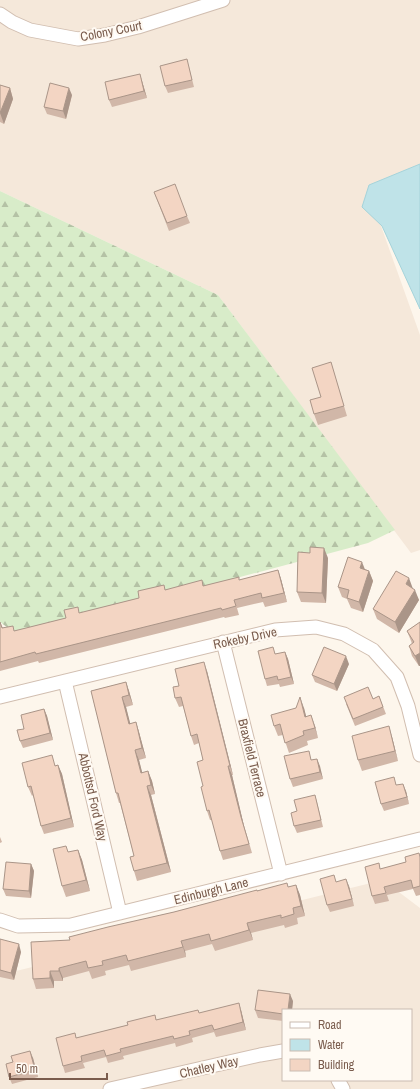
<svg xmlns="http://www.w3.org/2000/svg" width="420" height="1089" viewBox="0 0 420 1089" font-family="'Archivo Narrow',sans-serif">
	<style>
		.residential { fill: #f5e8da; fill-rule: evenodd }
		.forest { fill: url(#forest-firs) }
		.water { fill: #bfe3e8; stroke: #a5d3da }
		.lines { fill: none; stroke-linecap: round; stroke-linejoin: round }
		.minor-casing { stroke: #d1beb0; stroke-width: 15 }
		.minor { stroke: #fff; stroke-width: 13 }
		.wall { fill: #d1b7a8 }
		.shaded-wall { fill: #aa9588 }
		.building { fill: #f3d5c3; stroke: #aa9588 }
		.labels { text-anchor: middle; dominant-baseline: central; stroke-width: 4; stroke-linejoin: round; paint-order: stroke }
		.street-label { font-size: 13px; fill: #7a5c4d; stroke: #fffaf3 }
	</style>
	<defs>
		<pattern id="forest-firs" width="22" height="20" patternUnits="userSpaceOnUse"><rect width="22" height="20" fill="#d8ecc9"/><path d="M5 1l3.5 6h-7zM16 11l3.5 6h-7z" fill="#b4c2a5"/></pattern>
	</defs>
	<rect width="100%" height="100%" fill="#fdf6ec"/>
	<path class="residential" d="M 0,0 L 420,0 L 420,197 L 376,212 L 420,335 L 420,550 L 411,553 L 218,295 L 0,191 Z
		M 383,880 L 420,908 L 420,1089 L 0,1089 L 0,975 ZM 283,1010 L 411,1010 L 411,1080 L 283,1080 Z"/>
	<path class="forest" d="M 0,191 L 218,295 L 395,530 L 368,543 L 19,636 L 0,622 Z"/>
	<path class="water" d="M 420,164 L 420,309 L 382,226 L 362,207 L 369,185 Z"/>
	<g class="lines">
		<g class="minor-casing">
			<path id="minor" d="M 0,14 L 12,22 L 30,30 L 78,39 L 105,35 L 138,27 L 223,0
				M 223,642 L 281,874
				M 65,681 L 120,913
				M 0,697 L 275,630 L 316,627 L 344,634 L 373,650 L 397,677 L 408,706 L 420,755
				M 0,920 L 18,926 L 71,925 L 420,839
				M 338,1080 L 343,1089
				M 110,1089 L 260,1055 L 283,1051"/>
		</g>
		<use href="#minor" class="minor"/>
	</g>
	<path class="wall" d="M 189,67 L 194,87 L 168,93 L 165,86 Z
		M 142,81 L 147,98 L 112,107 L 109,100 Z
		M 0,85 L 10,88 L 13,99 L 4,124 L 0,122 Z
		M 72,95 L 66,119 L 47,114 L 44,107 Z
		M 154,192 L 187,216 L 190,223 L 169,231 Z
		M 331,362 L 334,373 L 347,416 L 318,425 L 314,414 L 321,397 Z
		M 328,558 L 326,603 L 301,602 L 297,592 Z
		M 365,569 L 369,571 L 373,581 L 363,612 L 351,608 L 347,599 L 342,597 L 338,587 Z
		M 278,570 L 281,579 L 287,602 L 265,607 L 263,602 L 237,608 L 239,615 L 225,618 L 224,617 L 39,663 L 38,661 L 0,671 L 0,622 L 3,628 L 15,631 L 66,618 L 80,613 L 139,598 L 165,590 L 204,586 L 240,580 Z
		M 412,588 L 419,600 L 399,633 L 377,619 L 373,609 Z
		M 420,622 L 419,666 L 412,656 L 409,646 L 412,644 L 411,641 L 407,631 Z
		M 285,652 L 288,659 L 294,684 L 280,687 L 279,684 L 267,686 L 265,679 L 276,654 Z
		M 349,664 L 337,691 L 315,682 L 312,675 Z
		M 207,671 L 233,775 L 232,775 L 244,826 L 252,853 L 223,860 L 220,851 L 212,820 L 210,820 L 207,811 L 203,786 L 203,760 L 199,743 L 194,745 L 191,736 L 183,706 L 179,707 L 175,698 L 179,686 Z
		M 126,682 L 129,691 L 133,705 L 126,707 L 130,724 L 136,722 L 139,732 L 146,758 L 139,760 L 142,773 L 148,771 L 152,781 L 155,794 L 151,795 L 171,872 L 137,881 L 134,871 L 134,856 L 120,803 L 119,803 L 116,793 L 91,691 Z
		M 379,696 L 386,714 L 355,726 L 346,704 L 373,699 Z
		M 304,708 L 306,717 L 315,726 L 318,738 L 307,741 L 308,745 L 289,753 L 283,735 L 278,736 L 274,726 Z
		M 44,709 L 47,716 L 53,740 L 23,748 L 20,741 Z
		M 392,737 L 398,761 L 362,771 L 358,760 Z
		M 317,759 L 323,779 L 293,787 L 290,779 L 312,760 Z
		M 56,765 L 58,765 L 62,774 L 74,827 L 44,834 L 41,826 L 33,795 L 32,796 L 28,787 Z
		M 397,785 L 406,791 L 409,804 L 384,811 L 381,804 Z
		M 315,795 L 317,802 L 323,827 L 297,833 L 294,826 Z
		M 0,837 L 2,842 L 0,843 Z
		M 78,850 L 82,860 L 90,891 L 66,897 L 62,886 L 69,852 Z
		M 420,856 L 420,895 L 416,896 L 413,889 L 387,895 L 389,901 L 375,904 L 372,896 L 381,869 L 406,862 Z
		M 31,864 L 34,871 L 31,898 L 6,896 L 3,889 Z
		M 296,885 L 300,895 L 305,916 L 297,918 L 298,924 L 285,928 L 284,925 L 251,933 L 253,940 L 215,951 L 212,944 L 185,951 L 186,957 L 131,971 L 129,965 L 105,971 L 106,975 L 92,979 L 89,971 L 63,978 L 63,981 L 54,981 L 54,988 L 36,989 L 33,979 L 70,940 L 174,912 L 257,891 L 289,887 Z
		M 349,886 L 354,906 L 330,912 L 327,905 Z
		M 0,939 L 21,952 L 14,980 L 0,977 Z
		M 293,1001 L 292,1010 L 283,1010 L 283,1021 L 258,1018 L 255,1010 Z
		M 241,1010 L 246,1030 L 216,1037 L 214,1032 L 192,1038 L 193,1042 L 176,1047 L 175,1043 L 123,1056 L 124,1059 L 108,1063 L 106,1057 L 83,1063 L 85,1068 L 65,1073 L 63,1066 L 77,1038 L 128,1025 L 155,1015 L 156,1020 L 199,1013 Z
		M 33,1058 L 38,1077 L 12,1084 L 9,1077 Z"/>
	<path class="shaded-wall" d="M 140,74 L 142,81 L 147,98 L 144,91 Z
		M 10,88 L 13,99 L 4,124 L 0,113 Z
		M 69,88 L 72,95 L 66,119 L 63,111 Z
		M 324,548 L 328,558 L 326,603 L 322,593 Z
		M 362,562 L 366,572 L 360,568 Z
		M 278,570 L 281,579 L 287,602 L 284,593 Z
		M 369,571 L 373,581 L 363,612 L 359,602 Z
		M 409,578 L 413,589 L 406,584 Z
		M 415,590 L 419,600 L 399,633 L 395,622 Z
		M 285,652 L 288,659 L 294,684 L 291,677 Z
		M 420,653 L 420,666 L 419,666 L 415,656 Z
		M 346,656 L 349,664 L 337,691 L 334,684 Z
		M 204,662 L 207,671 L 233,775 L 230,766 Z
		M 126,682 L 129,691 L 133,705 L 129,695 Z
		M 122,697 L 126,707 L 133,734 L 129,724 Z
		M 300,697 L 304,708 L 309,727 L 305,717 Z
		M 44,709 L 47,716 L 53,740 L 50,733 Z
		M 311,715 L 315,726 L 318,738 L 315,728 Z
		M 136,722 L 139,732 L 146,758 L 142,748 Z
		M 389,726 L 392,737 L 398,761 L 395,751 Z
		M 135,750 L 139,760 L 145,783 L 141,773 Z
		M 317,759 L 320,766 L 323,779 L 320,772 Z
		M 58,765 L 62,774 L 74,827 L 71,818 Z
		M 228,766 L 232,775 L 244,826 L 252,853 L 241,817 Z
		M 148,771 L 152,781 L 155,794 L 151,785 Z
		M 403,784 L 406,791 L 409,804 L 407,797 Z
		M 147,786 L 151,795 L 171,872 L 167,863 Z
		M 78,850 L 82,860 L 90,891 L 86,880 Z
		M 31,864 L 34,871 L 31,898 L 29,891 Z
		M 346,879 L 349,886 L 354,906 L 352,899 Z
		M 296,885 L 300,895 L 305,916 L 301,906 Z
		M 247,923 L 251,933 L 253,940 L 249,930 Z
		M 181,941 L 185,951 L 186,957 L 183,947 Z
		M 19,944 L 21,952 L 14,980 L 11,973 Z
		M 59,968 L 63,978 L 63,981 L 59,971 Z
		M 50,971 L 54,981 L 54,988 L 50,978 Z
		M 290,994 L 293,1001 L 292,1010 L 288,1010 Z
		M 239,1003 L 241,1010 L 246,1030 L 243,1022 Z
		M 30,1051 L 33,1058 L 38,1077 L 35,1070 Z"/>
	<path class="building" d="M 187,59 L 192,80 L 165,86 L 160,66 Z
		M 140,74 L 144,91 L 109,100 L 105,82 Z
		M 50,83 L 69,88 L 63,111 L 44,107 Z
		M 0,85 L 10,88 L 0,113 Z
		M 175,184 L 187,216 L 167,223 L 154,192 Z
		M 331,362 L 344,406 L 314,414 L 310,400 L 321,397 L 312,368 Z
		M 310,547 L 324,548 L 322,593 L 297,592 L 298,552 L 310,553 Z
		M 348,557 L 362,562 L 360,568 L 369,571 L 359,602 L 347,598 L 349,590 L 338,587 Z
		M 278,570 L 284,593 L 262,598 L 261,593 L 234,600 L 236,606 L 222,610 L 221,608 L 36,654 L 35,652 L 0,662 L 0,622 L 2,628 L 13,626 L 14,631 L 66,618 L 64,610 L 78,607 L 79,613 L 139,598 L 138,591 L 164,585 L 165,590 L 202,580 L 203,586 L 239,577 L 239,580 Z
		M 396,571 L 409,578 L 406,584 L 415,590 L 395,622 L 373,609 Z
		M 420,622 L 420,653 L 415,656 L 409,646 L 414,642 L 407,631 Z
		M 273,647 L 275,654 L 285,652 L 291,677 L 278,680 L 277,676 L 265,679 L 258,651 Z
		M 324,647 L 346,656 L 334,684 L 312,675 Z
		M 204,662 L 230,766 L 228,766 L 241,817 L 249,844 L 220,851 L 209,810 L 207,811 L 201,787 L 203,786 L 197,762 L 203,760 L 197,734 L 191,736 L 181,697 L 175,698 L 173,687 L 179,686 L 175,669 Z
		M 126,682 L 129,695 L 122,697 L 129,724 L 136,722 L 142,748 L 135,750 L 141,773 L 148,771 L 151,785 L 147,786 L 167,863 L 134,871 L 130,857 L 134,856 L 118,793 L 116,793 L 91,691 Z
		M 368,687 L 373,699 L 379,696 L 383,707 L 353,719 L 344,697 Z
		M 300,697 L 305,717 L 311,715 L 315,728 L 303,731 L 304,735 L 285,743 L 280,724 L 274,726 L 271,715 L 296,708 Z
		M 44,709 L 50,733 L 20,741 L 17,730 L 24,729 L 21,715 Z
		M 389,726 L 395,751 L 358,760 L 352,736 Z
		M 309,751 L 311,760 L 317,759 L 320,772 L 290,779 L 284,756 Z
		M 52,755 L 55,766 L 58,765 L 71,818 L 41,826 L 31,786 L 28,787 L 22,763 Z
		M 394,777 L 396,785 L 403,784 L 407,797 L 381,804 L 375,782 Z
		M 315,795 L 321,820 L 294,826 L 291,813 L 297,811 L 294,800 Z
		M 66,846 L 68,852 L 78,850 L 86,880 L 62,886 L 53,849 Z
		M 419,853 L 420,857 L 420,886 L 413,888 L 411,880 L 384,887 L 386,893 L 372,896 L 365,867 L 379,863 L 380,869 L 406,862 L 405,857 Z
		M 6,862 L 31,864 L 29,891 L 3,889 Z
		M 334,875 L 336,882 L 346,879 L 352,899 L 327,905 L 320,879 Z
		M 287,883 L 288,887 L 296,885 L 301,906 L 293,908 L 294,914 L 281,918 L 281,915 L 247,923 L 249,930 L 211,941 L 209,934 L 181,941 L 183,947 L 128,961 L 126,955 L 102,961 L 103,965 L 88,968 L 86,961 L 59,968 L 59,971 L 50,971 L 50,978 L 33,979 L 31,942 L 70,940 L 69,937 L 108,927 L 174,912 L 257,890 L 257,891 Z
		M 0,939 L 19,944 L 11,973 L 0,970 Z
		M 258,990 L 290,994 L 288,1010 L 283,1010 L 283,1014 L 255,1010 Z
		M 239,1003 L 243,1022 L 214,1030 L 212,1025 L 189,1031 L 190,1035 L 174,1039 L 173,1036 L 120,1049 L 121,1052 L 106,1056 L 104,1050 L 81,1056 L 82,1061 L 63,1066 L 56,1038 L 75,1033 L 76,1038 L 128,1025 L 127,1022 L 155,1015 L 156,1020 L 198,1010 L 199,1013 Z
		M 30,1051 L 35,1070 L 9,1077 L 6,1064 L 13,1062 L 11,1056 Z"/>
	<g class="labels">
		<g class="street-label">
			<text transform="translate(111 31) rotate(-11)">Colony Court</text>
			<text transform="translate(245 638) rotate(-12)">Rokeby Drive</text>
			<text transform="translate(252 758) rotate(76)">Braxfield Terrace</text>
			<text transform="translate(93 797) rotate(77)">Abbottsd Ford Way</text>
			<text transform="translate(211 891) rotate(-14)">Edinburgh Lane</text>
			<text transform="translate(209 1067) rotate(-13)">Chatley Way</text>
		</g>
	</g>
	<rect x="282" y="1009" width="130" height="72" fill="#fffaf3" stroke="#cabbb1"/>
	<rect x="290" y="1022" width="20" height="6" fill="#ffffff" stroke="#cabbb1"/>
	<text x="318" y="1029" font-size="12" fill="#7a5c4d">Road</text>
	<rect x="290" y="1039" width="20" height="12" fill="#bfe3e8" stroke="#cabbb1"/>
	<text x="318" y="1049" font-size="12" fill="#7a5c4d">Water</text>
	<rect x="290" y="1059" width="20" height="12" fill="#f3d5c3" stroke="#cabbb1"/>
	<text x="318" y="1069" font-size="12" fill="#7a5c4d">Building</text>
	<path d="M10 1073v6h97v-6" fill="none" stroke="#7a5c4d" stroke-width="2"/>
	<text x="16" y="1073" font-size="12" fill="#7a5c4d" stroke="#fffaf3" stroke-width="3" paint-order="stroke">50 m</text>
</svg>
